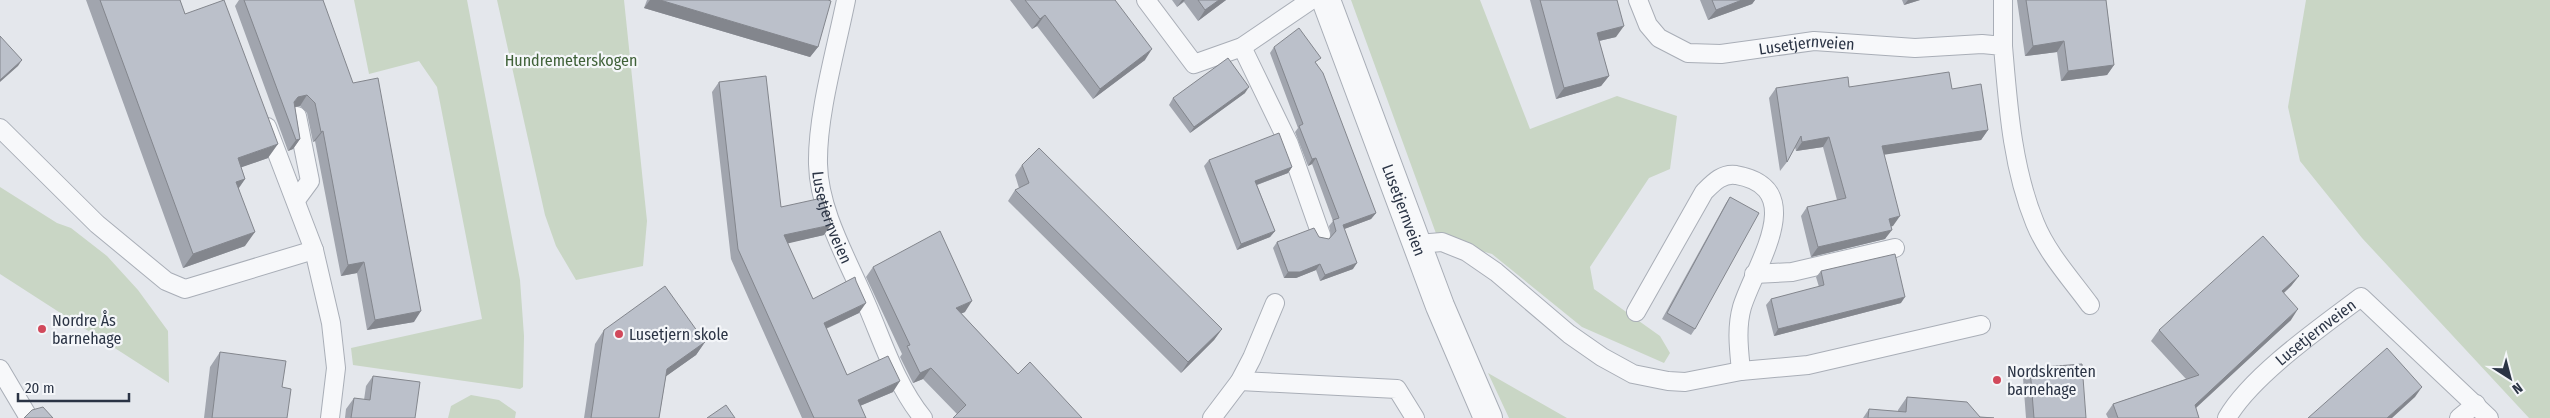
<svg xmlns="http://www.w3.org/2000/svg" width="2550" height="418" viewBox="0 0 2550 418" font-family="'Fira Sans Condensed',sans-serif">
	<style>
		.green { fill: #c9d6c5 }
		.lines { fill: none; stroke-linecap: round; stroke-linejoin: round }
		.lane-casing { stroke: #a9aeb7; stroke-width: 20 }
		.street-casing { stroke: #a9aeb7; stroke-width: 30 }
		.lane { stroke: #f7f8fa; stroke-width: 18 }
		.street { stroke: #f7f8fa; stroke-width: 28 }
		.wall { fill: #a1a5ae }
		.shaded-wall { fill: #83868d }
		.building { fill: #bbc0ca; stroke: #83868d }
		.poi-dot { fill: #d1495b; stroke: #f4f6f9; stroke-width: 2 }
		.labels { text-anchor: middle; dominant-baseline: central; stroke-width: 4.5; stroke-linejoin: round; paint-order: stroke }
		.street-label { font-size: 16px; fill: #2b3445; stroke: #f4f6f9 }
		.park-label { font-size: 16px; fill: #3f6138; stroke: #f4f6f9 }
		.poi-label { font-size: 16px; fill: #2b3445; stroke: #f4f6f9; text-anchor: start }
	</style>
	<rect width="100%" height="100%" fill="#e4e7ec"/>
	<path class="green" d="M 354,0 L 467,0 L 520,280 L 524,336 L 523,387 L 520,389 L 353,365 L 351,348 L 482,319 L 437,87 L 419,61 L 369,74 Z
		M 497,0 L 624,0 L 647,221 L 643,266 L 576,280 L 556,246 L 545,215 Z
		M 1351,0 L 1480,0 L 1530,129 L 1617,96 L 1677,116 L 1670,169 L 1649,178 L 1590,267 L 1594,289 L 1660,336 L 1670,353 L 1664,363 L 1582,327 L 1492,254 L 1438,239 Z
		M 2306,0 L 2550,0 L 2550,418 L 2529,418 L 2362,238 L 2300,161 L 2288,107 Z
		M 0,187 L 57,223 L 71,228 L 107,256 L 138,290 L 168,331 L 169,383 L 0,274 Z
		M 1488,373 L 1567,418 L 1509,418 Z
		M 471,395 L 499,400 L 516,412 L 515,418 L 448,418 L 451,406 Z"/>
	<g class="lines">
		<g class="lane-casing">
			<g id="lane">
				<path id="s1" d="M 846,0 C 836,50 817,115 818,164 C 819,212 848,260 866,303 C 883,342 896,385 923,418"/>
				<path d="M 1146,0 L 1194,64 L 1242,47 L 1311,0"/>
				<path id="s2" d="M 1638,0 L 1648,25 L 1659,38 L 1688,53 L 1721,54 L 1814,41 L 1915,48 L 1982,44 L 2003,46 C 2008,105 2012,167 2035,223 C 2047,253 2071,279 2090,305"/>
				<path d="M 2003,0 L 2003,46"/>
				<path d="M 1242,47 L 1289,144 L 1321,235"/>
				<path d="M 267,127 L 314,250 L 331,323 L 336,368 L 330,418"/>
				<path d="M 0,128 L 97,224 L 166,281 L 185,289 L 314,250"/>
				<path d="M 296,200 L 310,181 L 297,116"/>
				<path d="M 1418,244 L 1442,242 L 1467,252 L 1496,272 L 1569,334 L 1602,357 L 1633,374 L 1668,381 L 1685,382 L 1741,371 L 1808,365 L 1981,325"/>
				<path d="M 1754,274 L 1792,272 L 1895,248"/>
				<path d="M 1636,312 L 1704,192 C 1713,183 1722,173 1736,175 C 1811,188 1754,267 1742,307 C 1736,328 1739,350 1741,371"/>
				<path d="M 0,369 L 26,413"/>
				<path d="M 1240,381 L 1397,389 L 1415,418"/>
				<path d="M 1212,418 L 1240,381 L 1252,358 L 1275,303"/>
				<path id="s3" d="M 2227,418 C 2251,376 2321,327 2361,297 L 2489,418"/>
				<path d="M 2459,418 L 2476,404"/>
			</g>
		</g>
		<g class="street-casing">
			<g id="street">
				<path id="s4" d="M 1326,0 L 1440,306 L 1488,418"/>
			</g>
		</g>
		<use href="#lane" class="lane"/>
		<use href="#street" class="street"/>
	</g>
	<path class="wall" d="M 86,0 L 180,0 L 185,14 L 268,158 L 241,167 L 245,179 L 239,188 L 245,246 L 183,268 Z
		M 239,0 L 323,0 L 414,322 L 367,330 L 357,273 L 341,276 L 315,141 L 313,142 L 307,113 L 300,106 L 295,107 L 300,139 L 293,149 L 288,151 L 235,6 Z
		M 647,0 L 828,0 L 818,47 L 810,57 L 644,8 Z
		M 1010,0 L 1115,0 L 1145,60 L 1093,99 L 1037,26 L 1032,29 Z
		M 1172,0 L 1226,0 L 1198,21 L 1184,2 L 1177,7 Z
		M 1530,0 L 1617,0 L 1616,37 L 1599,41 L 1609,76 L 1601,86 L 1556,99 Z
		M 1700,0 L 1755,0 L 1752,4 L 1708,20 Z
		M 1902,0 L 1920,0 L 1904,5 Z
		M 2017,0 L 2106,0 L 2114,65 L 2107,75 L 2061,81 L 2057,52 L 2025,56 Z
		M 1274,47 L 1317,64 L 1376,213 L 1371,219 L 1344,229 L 1353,269 L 1320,281 L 1316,270 L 1296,278 L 1284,278 L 1273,248 L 1277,242 L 1319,237 L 1329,239 L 1331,236 L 1329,226 L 1333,221 L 1312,164 L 1308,166 L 1295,132 L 1298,128 L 1270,53 Z
		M 719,82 L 781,207 L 824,235 L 787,243 L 813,299 L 859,313 L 826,329 L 847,375 L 893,392 L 860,406 L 866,418 L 802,418 L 731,259 L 712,92 Z
		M 1849,87 L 1952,89 L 1988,130 L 1981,140 L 1884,154 L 1893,226 L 1891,226 L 1885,239 L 1811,257 L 1801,216 L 1807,207 L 1837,200 L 1823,147 L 1796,151 L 1795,147 L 1787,162 L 1780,171 L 1769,98 L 1776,88 Z
		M 1245,93 L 1190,133 L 1169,105 L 1173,98 Z
		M 1209,160 L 1292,167 L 1288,173 L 1257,185 L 1275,231 L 1270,237 L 1237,250 L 1204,166 Z
		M 1022,165 L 1222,329 L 1214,340 L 1181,373 L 1008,201 L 1015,190 L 1019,188 L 1015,175 Z
		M 1730,197 L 1695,329 L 1691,335 L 1662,319 L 1726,203 Z
		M 873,267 L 965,312 L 961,313 L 1018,374 L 1082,418 L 957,414 L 923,379 L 913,383 L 900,357 L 902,354 L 866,277 Z
		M 1821,271 L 1901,303 L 1774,336 L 1766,305 L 1771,299 L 1819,287 L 1816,277 Z
		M 2299,276 L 2291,286 L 2284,293 L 2291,320 L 2196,408 L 2199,418 L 2108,418 L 2106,414 L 2113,404 L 2186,379 L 2151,341 L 2159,330 Z
		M 604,330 L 705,342 L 696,355 L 666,376 L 659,418 L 584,418 L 595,344 Z
		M 220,352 L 282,387 L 287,418 L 204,418 L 210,367 Z
		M 2030,368 L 2086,418 L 2026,418 L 2023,378 Z
		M 373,376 L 415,418 L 345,418 L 346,409 L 354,398 L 364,400 L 366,386 Z
		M 1907,397 L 1980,417 L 1994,418 L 1863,418 L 1869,409 L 1898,412 L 1898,410 Z"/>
	<path class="shaded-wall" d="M 650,0 L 660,0 L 818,47 L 810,57 L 644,8 Z
		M 1182,0 L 1185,0 L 1177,7 Z
		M 1219,0 L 1226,0 L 1198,21 L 1205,10 Z
		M 1742,0 L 1755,0 L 1752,4 L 1708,20 L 1716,10 Z
		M 1908,0 L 1920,0 L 1904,5 Z
		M 1045,15 L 1037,26 L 1032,29 L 1040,19 Z
		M 1624,26 L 1616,37 L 1590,43 L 1597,33 Z
		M 2064,41 L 2057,52 L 2025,56 L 2033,46 Z
		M 1152,49 L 1145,60 L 1093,99 L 1100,89 Z
		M 22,60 L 18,66 L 0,82 L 0,80 Z
		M 2114,65 L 2107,75 L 2061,81 L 2068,71 Z
		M 1609,76 L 1601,86 L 1556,99 L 1564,88 Z
		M 1249,87 L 1245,93 L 1190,133 L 1194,127 Z
		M 307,95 L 300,106 L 290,108 L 298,97 Z
		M 1988,130 L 1981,140 L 1876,156 L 1882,146 Z
		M 323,131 L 315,141 L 313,142 L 321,132 Z
		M 1829,137 L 1823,147 L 1796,151 L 1802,142 Z
		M 300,139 L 293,149 L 288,151 L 296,140 Z
		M 278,144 L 268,158 L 228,172 L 238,158 Z
		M 1316,158 L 1312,164 L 1308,166 L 1312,159 Z
		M 1292,167 L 1288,173 L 1251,187 L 1255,181 Z
		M 245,179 L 235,193 L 236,182 Z
		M 1376,213 L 1371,219 L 1339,231 L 1343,225 Z
		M 1900,216 L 1893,226 L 1883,229 L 1889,219 Z
		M 831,225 L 824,235 L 777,246 L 784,235 Z
		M 1892,230 L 1885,239 L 1811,257 L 1818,247 Z
		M 1275,231 L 1270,237 L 1237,250 L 1241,244 Z
		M 255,232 L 245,246 L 183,268 L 193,254 Z
		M 364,262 L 357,273 L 341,276 L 348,265 Z
		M 1357,263 L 1353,269 L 1320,281 L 1325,275 Z
		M 1320,264 L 1316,270 L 1296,278 L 1284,278 L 1288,272 Z
		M 2299,276 L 2291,286 L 2275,301 L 2282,291 Z
		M 1905,297 L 1901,303 L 1774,336 L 1778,329 Z
		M 972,301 L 965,312 L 949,319 L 956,308 Z
		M 866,303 L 859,313 L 816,333 L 824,323 Z
		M 2298,309 L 2291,320 L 2188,415 L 2195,405 Z
		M 421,311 L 414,322 L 367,330 L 375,320 Z
		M 1222,329 L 1214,340 L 1181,373 L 1188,362 Z
		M 705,342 L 696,355 L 658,382 L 667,369 Z
		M 931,368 L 923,379 L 913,383 L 920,373 Z
		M 900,381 L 893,392 L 850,410 L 858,400 Z
		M 2422,387 L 2415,397 L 2392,418 L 2387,418 Z"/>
	<path class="building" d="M 100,0 L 180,0 L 185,14 L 224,0 L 278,144 L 238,158 L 245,179 L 236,182 L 255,232 L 193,254 Z
		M 244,0 L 323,0 L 353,83 L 378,78 L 421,311 L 375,320 L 364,262 L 348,265 L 323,131 L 321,132 L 315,103 L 307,95 L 298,97 L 294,102 L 300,139 L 296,140 Z
		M 660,0 L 828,0 L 831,1 L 818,47 Z
		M 1025,0 L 1115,0 L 1152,49 L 1100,89 L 1045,15 L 1040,19 Z
		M 1198,0 L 1219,0 L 1205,10 Z
		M 1540,0 L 1617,0 L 1624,26 L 1597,33 L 1609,76 L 1564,88 Z
		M 1712,0 L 1742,0 L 1716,10 Z
		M 2026,0 L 2106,0 L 2114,65 L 2068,71 L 2064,41 L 2033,46 Z
		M 1299,28 L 1321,58 L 1315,62 L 1323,73 L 1376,213 L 1343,225 L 1357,263 L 1325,275 L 1320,264 L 1300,272 L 1288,272 L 1277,242 L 1314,228 L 1319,237 L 1329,239 L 1336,231 L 1333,220 L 1339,218 L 1316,158 L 1312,159 L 1299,126 L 1303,124 L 1274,47 Z
		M 0,36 L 22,60 L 0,80 Z
		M 1228,58 L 1249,87 L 1194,127 L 1173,98 Z
		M 1949,72 L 1952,89 L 1981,84 L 1988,130 L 1882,146 L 1900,216 L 1889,219 L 1892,230 L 1818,247 L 1807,207 L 1846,198 L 1829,137 L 1802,142 L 1801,136 L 1787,162 L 1776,88 L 1848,77 L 1849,87 Z
		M 766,76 L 781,207 L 822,198 L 831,225 L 784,235 L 813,299 L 855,277 L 856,281 L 866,303 L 824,323 L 847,375 L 888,356 L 900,381 L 858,400 L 866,418 L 814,418 L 738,249 L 719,82 Z
		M 1279,133 L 1292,167 L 1255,181 L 1275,231 L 1241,244 L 1209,160 Z
		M 1039,148 L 1222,329 L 1188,362 L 1015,190 L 1029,183 L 1022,165 Z
		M 1730,197 L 1759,213 L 1695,329 L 1667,313 Z
		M 940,231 L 972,301 L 956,308 L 1018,374 L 1030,362 L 1082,418 L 953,418 L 966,405 L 931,368 L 920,373 L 907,346 L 910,345 L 873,267 Z
		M 2263,236 L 2299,276 L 2282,291 L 2298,309 L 2195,405 L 2199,418 L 2118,418 L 2113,404 L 2199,375 L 2159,330 Z
		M 1895,254 L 1905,297 L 1778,329 L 1771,299 L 1824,285 L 1821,271 Z
		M 665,286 L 705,342 L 667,369 L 659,418 L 591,418 L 604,330 Z
		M 2387,348 L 2422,387 L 2387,418 L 2308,418 Z
		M 220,352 L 286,361 L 282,387 L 291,389 L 287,418 L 212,418 Z
		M 2082,364 L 2086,418 L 2034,418 L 2030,368 Z
		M 373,376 L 420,382 L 415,418 L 351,418 L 354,398 L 370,400 Z
		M 1907,397 L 1967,402 L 1980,417 L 1994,418 L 1868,418 L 1869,409 L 1906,412 Z
		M 726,405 L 735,418 L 707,418 Z
		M 43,407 L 53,418 L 24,418 L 32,410 Z"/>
	<g class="poi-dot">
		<circle cx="42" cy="329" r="5"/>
		<circle cx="619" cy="334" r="5"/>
		<circle cx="1997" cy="380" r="5"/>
	</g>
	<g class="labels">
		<g class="street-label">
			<text stroke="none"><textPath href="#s2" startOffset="196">Lusetjernveien</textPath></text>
			<text stroke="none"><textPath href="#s4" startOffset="224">Lusetjernveien</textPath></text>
			<text stroke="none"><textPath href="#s1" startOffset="222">Lusetjernveien</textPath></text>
			<text stroke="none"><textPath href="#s3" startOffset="124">Lusetjernveien</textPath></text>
		</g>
		<g class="park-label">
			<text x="571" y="60">Hundremeterskogen</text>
		</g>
		<g class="poi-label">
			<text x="52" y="320">Nordre Ås<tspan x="52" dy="18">barnehage</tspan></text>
			<text x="629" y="334">Lusetjern skole</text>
			<text x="2007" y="371">Nordskrenten<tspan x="2007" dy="18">barnehage</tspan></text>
		</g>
	</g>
	<g transform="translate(2510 378) rotate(144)" stroke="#f4f6f9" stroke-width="4" paint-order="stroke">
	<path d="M0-4L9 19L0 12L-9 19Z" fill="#2b3445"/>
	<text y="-8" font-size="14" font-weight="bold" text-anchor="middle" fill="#2b3445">N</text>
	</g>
	<path d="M18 393v8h111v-8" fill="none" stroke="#2b3445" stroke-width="2.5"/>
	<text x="25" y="393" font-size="15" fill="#2b3445" stroke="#f4f6f9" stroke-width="4" paint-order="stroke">20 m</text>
</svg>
